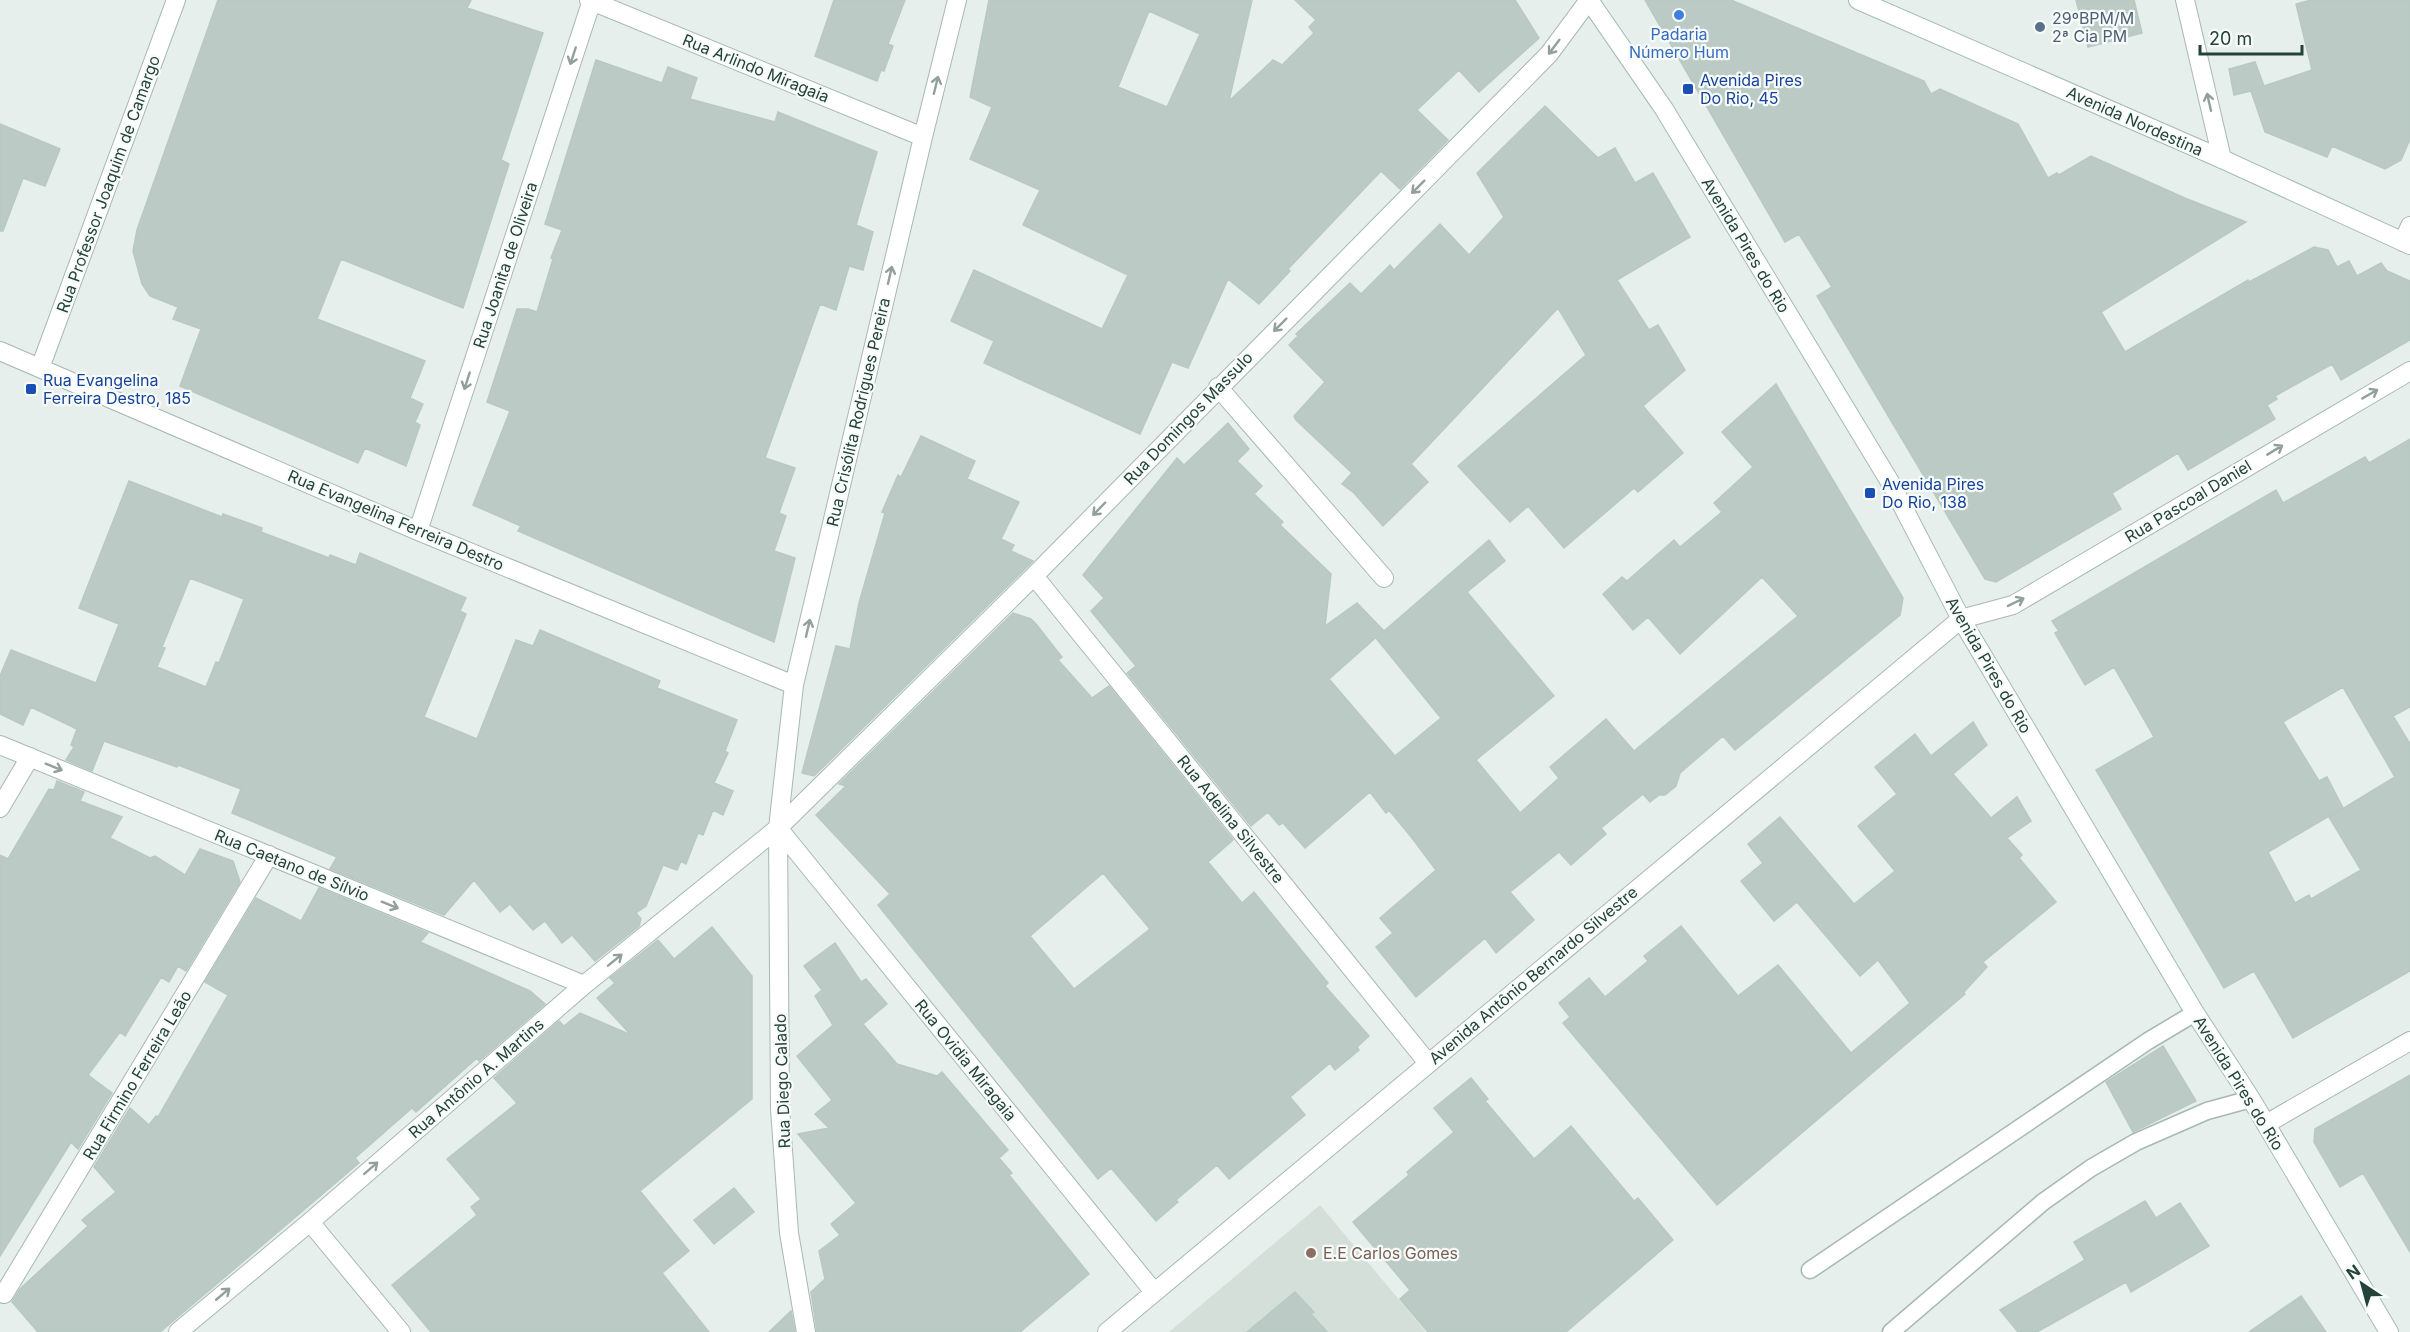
<svg xmlns="http://www.w3.org/2000/svg" width="2410" height="1332" viewBox="0 0 2410 1332" font-family="Inter,sans-serif">
	<style>
		.built { fill: #d4dfda }
		.building { fill: #bbcac4; stroke: #b8c9c2; stroke-width: 1.5; fill-rule: evenodd }
		.lines { fill: none; stroke-linecap: round; stroke-linejoin: round }
		.service-casing { stroke: #a8b8b2; stroke-width: 19 }
		.minor-casing { stroke: #a8b8b2; stroke-width: 20 }
		.secondary-casing { stroke: #a4bbb3; stroke-width: 20 }
		.service { stroke: #fff; stroke-width: 16 }
		.minor { stroke: #fff; stroke-width: 18 }
		.secondary { stroke: #fff; stroke-width: 18 }
		.oneway { stroke: #92a09c }
		.shop-dot { fill: #3f7fe0; stroke: #f7fbf9; stroke-width: 2 }
		.service-dot { fill: #5c6f8a; stroke: #f7fbf9; stroke-width: 2 }
		.transit-dot { fill: #1a4fb4; stroke: #f7fbf9; stroke-width: 2 }
		.education-dot { fill: #8d6e63; stroke: #f7fbf9; stroke-width: 2 }
		.labels { text-anchor: middle; dominant-baseline: central; stroke-width: 4.5; stroke-linejoin: round; paint-order: stroke }
		.service-label { font-size: 16px; fill: #4e5e75; stroke: #f7fbf9; text-anchor: start }
		.shop-label { font-size: 16px; fill: #366cbe; stroke: #f7fbf9 }
		.street-label { font-size: 16px; fill: #24423a; stroke: #f7fbf9 }
		.transit-label { font-size: 16px; fill: #164399; stroke: #f7fbf9; text-anchor: start }
		.education-label { font-size: 16px; fill: #785e54; stroke: #f7fbf9; text-anchor: start }
	</style>
	<rect width="100%" height="100%" fill="#e6efeb"/>
	<path class="built" d="M 1320,1205 L 1426,1332 L 1169,1332 Z"/>
	<path class="building" d="M 218,0 L 471,0 L 467,8 L 543,33 L 501,160 L 509,164 L 463,308 L 341,259 L 317,319 L 425,361 L 410,398 L 423,404 L 415,422 L 420,425 L 406,466 L 365,448 L 358,463 L 180,386 L 201,329 L 173,319 L 178,307 L 150,296 L 142,284 L 133,251 L 137,230 Z
		M 834,0 L 905,0 L 888,44 L 893,46 L 884,71 L 881,70 L 877,81 L 815,56 Z
		M 989,0 L 1252,0 L 1229,101 L 1273,60 L 1282,65 L 1314,33 L 1309,27 L 1316,20 L 1295,0 L 1515,0 L 1539,38 L 1479,92 L 1459,70 L 1417,110 L 1448,140 L 1400,189 L 1381,171 L 1288,269 L 1290,271 L 1259,304 L 1228,279 L 1188,368 L 1172,362 L 1140,434 L 984,363 L 994,341 L 951,321 L 974,270 L 1102,329 L 1128,275 L 1023,225 L 1040,190 L 970,159 L 992,107 L 970,97 ZM 1149,11 L 1200,34 L 1167,107 L 1118,87 Z
		M 1645,0 L 1731,0 L 1924,81 L 1931,94 L 1940,89 L 2018,124 L 2048,178 L 2057,173 L 2059,175 L 2091,156 L 2187,199 L 2246,222 L 2101,312 L 2125,352 L 2248,280 L 2249,282 L 2314,247 L 2328,250 L 2337,267 L 2349,261 L 2357,276 L 2381,263 L 2387,271 L 2410,281 L 2410,340 L 2341,380 L 2332,364 L 2275,396 L 2277,399 L 2267,405 L 2275,419 L 2188,470 L 2178,453 L 2112,493 L 2121,509 L 1996,582 L 1985,579 L 1817,296 L 1832,287 L 1799,234 L 1785,242 Z
		M 2076,0 L 2134,0 L 2142,33 L 2088,47 Z
		M 2311,0 L 2410,0 L 2410,139 L 2401,160 L 2385,169 L 2332,146 L 2327,157 L 2265,132 L 2251,91 L 2234,95 L 2229,69 L 2255,62 L 2264,86 L 2312,70 L 2296,4 Z
		M 596,60 L 662,83 L 668,67 L 697,78 L 690,99 L 775,122 L 778,112 L 877,152 L 856,225 L 873,232 L 863,270 L 849,266 L 836,310 L 820,304 L 765,458 L 795,468 L 779,513 L 786,516 L 774,551 L 795,558 L 774,642 L 518,531 L 521,526 L 473,505 L 510,411 L 487,402 L 517,309 L 528,309 L 537,312 L 553,259 L 551,258 L 562,230 L 545,224 Z
		M 1545,106 L 1598,158 L 1615,148 L 1635,183 L 1653,173 L 1690,237 L 1617,280 L 1649,330 L 1658,325 L 1685,370 L 1643,406 L 1683,453 L 1638,492 L 1634,488 L 1564,548 L 1528,506 L 1510,522 L 1458,466 L 1586,355 L 1558,308 L 1411,464 L 1428,482 L 1383,526 L 1354,493 L 1342,484 L 1352,473 L 1296,420 L 1294,416 L 1325,382 L 1289,345 L 1298,336 L 1296,334 L 1350,283 L 1361,294 L 1390,265 L 1394,270 L 1440,224 L 1469,255 L 1504,217 L 1477,173 Z
		M 0,124 L 60,149 L 45,186 L 23,178 L 3,231 L 0,231 Z
		M 1776,384 L 1903,598 L 1900,615 L 1735,750 L 1723,736 L 1680,773 L 1676,786 L 1665,795 L 1659,795 L 1650,802 L 1643,794 L 1601,828 L 1606,834 L 1571,865 L 1559,852 L 1510,892 L 1534,920 L 1496,953 L 1485,938 L 1416,997 L 1376,947 L 1393,933 L 1380,918 L 1436,870 L 1412,838 L 1389,810 L 1386,813 L 1370,792 L 1305,848 L 1283,823 L 1279,825 L 1268,812 L 1251,826 L 1127,673 L 1136,666 L 1091,611 L 1104,598 L 1083,575 L 1177,458 L 1184,465 L 1228,423 L 1249,449 L 1237,461 L 1262,486 L 1254,494 L 1283,522 L 1280,525 L 1331,574 L 1325,626 L 1357,603 L 1384,631 L 1489,540 L 1505,561 L 1467,592 L 1554,696 L 1476,760 L 1520,813 L 1559,778 L 1550,767 L 1606,719 L 1634,751 L 1798,616 L 1762,577 L 1680,654 L 1648,617 L 1633,630 L 1603,594 L 1622,577 L 1627,581 L 1674,540 L 1680,547 L 1722,512 L 1714,503 L 1753,467 L 1722,432 ZM 1381,633 L 1376,638 L 1441,718 L 1395,756 L 1329,679 Z
		M 921,436 L 975,461 L 967,479 L 1019,502 L 1001,539 L 1014,545 L 1011,551 L 1033,561 L 814,776 L 802,773 L 836,646 L 850,649 L 859,603 L 885,513 L 882,512 L 898,475 L 901,477 Z
		M 2410,439 L 2410,707 L 2393,716 L 2410,744 L 2410,971 L 2293,1038 L 2254,971 L 2224,988 L 2096,770 L 2154,737 L 2114,667 L 2085,685 L 2055,633 L 2059,631 L 2052,621 L 2276,490 L 2283,503 L 2365,457 L 2369,463 ZM 2343,687 L 2395,777 L 2329,817 L 2361,870 L 2311,899 L 2309,895 L 2295,903 L 2268,852 L 2343,808 L 2327,777 L 2319,781 L 2283,722 Z
		M 129,481 L 222,517 L 223,514 L 262,528 L 261,532 L 329,558 L 330,555 L 356,565 L 360,553 L 466,598 L 460,611 L 466,614 L 424,717 L 477,739 L 516,640 L 533,646 L 540,630 L 660,681 L 657,688 L 737,720 L 725,751 L 728,753 L 714,783 L 733,791 L 723,815 L 713,810 L 703,835 L 698,833 L 686,864 L 681,861 L 677,870 L 663,865 L 646,906 L 636,913 L 641,919 L 639,926 L 595,961 L 572,935 L 562,943 L 545,921 L 533,930 L 510,904 L 500,912 L 474,880 L 444,915 L 330,869 L 337,857 L 232,813 L 241,789 L 178,765 L 177,767 L 104,741 L 92,771 L 66,760 L 74,747 L 71,745 L 77,729 L 31,707 L 23,725 L 0,714 L 0,676 L 11,650 L 96,683 L 119,624 L 79,608 ZM 190,578 L 244,599 L 219,663 L 216,662 L 206,687 L 157,667 L 165,648 L 162,647 Z
		M 1013,613 L 1031,619 L 1036,624 L 1062,657 L 1058,660 L 1092,698 L 1109,686 L 1233,840 L 1208,862 L 1242,903 L 1254,892 L 1328,983 L 1325,986 L 1369,1036 L 1357,1047 L 1359,1050 L 1335,1070 L 1330,1063 L 1290,1097 L 1305,1115 L 1229,1179 L 1217,1165 L 1176,1200 L 1178,1202 L 1156,1221 L 1111,1168 L 1098,1179 L 878,905 L 890,894 L 816,815 L 846,786 L 839,784 ZM 1103,873 L 1150,929 L 1074,989 L 1030,936 Z
		M 1973,722 L 1987,745 L 1953,774 L 1991,818 L 2017,797 L 2031,821 L 2007,838 L 2022,855 L 2019,858 L 2056,902 L 1983,962 L 1987,967 L 1964,992 L 1965,994 L 1717,1205 L 1563,1023 L 1570,1017 L 1559,1003 L 1589,978 L 1605,997 L 1648,961 L 1644,956 L 1681,926 L 1738,996 L 1778,965 L 1851,1053 L 1910,1003 L 1878,960 L 1860,976 L 1797,902 L 1774,921 L 1741,881 L 1763,863 L 1748,844 L 1780,817 L 1854,904 L 1895,871 L 1858,826 L 1897,794 L 1875,767 L 1915,734 L 1931,756 Z
		M 57,781 L 84,792 L 80,801 L 122,817 L 110,838 L 150,858 L 155,856 L 185,875 L 200,849 L 233,861 L 240,882 L 186,971 L 178,966 L 169,982 L 161,977 L 125,1036 L 120,1032 L 88,1075 L 112,1093 L 78,1149 L 71,1142 L 0,1256 L 0,855 L 8,859 L 49,789 L 54,790 Z
		M 319,888 L 428,933 L 420,942 L 530,991 L 545,1004 L 479,1061 L 477,1058 L 416,1112 L 412,1108 L 355,1158 L 359,1163 L 160,1332 L 38,1332 L 12,1302 L 20,1289 L 88,1226 L 82,1220 L 116,1192 L 94,1167 L 130,1108 L 149,1125 L 156,1116 L 158,1117 L 228,995 L 205,982 L 256,898 L 301,921 Z
		M 712,927 L 752,976 L 752,1099 L 640,1191 L 689,1251 L 662,1273 L 709,1332 L 431,1332 L 392,1285 L 477,1215 L 471,1207 L 481,1199 L 447,1159 L 517,1103 L 494,1078 L 559,1021 L 564,1026 L 580,1013 L 631,1035 L 597,998 L 615,983 L 610,978 L 658,940 L 674,959 Z
		M 835,943 L 861,982 L 866,979 L 887,1004 L 863,1024 L 897,1064 L 937,1076 L 942,1072 L 1008,1150 L 999,1158 L 1012,1173 L 1009,1175 L 1089,1274 L 1020,1332 L 817,1332 L 811,1292 L 825,1279 L 819,1251 L 840,1235 L 831,1224 L 856,1203 L 798,1134 L 829,1128 L 815,1114 L 832,1100 L 797,1056 L 833,1025 L 815,996 L 822,990 L 804,966 Z
		M 2163,1046 L 2196,1101 L 2133,1132 L 2106,1082 Z
		M 2410,1075 L 2410,1252 L 2363,1173 L 2340,1187 L 2314,1142 L 2315,1129 Z
		M 1471,1078 L 1488,1099 L 1485,1101 L 1534,1159 L 1571,1126 L 1634,1201 L 1638,1198 L 1673,1240 L 1566,1332 L 1428,1332 L 1400,1299 L 1410,1290 L 1353,1222 L 1409,1175 L 1407,1172 L 1454,1132 L 1434,1108 Z
		M 734,1188 L 754,1212 L 714,1244 L 694,1220 Z
		M 2145,1201 L 2156,1218 L 2180,1203 L 2209,1246 L 2131,1292 L 2126,1282 L 2037,1332 L 2018,1332 L 2000,1310 L 2085,1260 L 2074,1242 Z
		M 1295,1292 L 1314,1312 L 1311,1314 L 1327,1332 L 1247,1332 Z
		M 2301,1296 L 2326,1332 L 2249,1332 Z
		M 791,1311 L 795,1332 L 769,1332 Z"/>
	<g class="lines">
		<g class="service-casing">
			<path id="service" d="M 1810,1270 L 2148,1041 L 2195,1013
				M 1891,1332 L 2043,1202 L 2091,1168 L 2136,1142 L 2207,1111 L 2251,1099"/>
		</g>
		<g class="minor-casing">
			<path id="minor" d="M 589,0 L 923,137
				M 2185,0 L 2222,159
				M 2403,242 L 2410,226
				M 0,351 L 418,531 L 794,685
				M 40,368 L 176,0
				M 1218,387 L 1384,578
				M 418,531 L 592,0
				M 1034,576 L 1428,1063
				M 0,745 L 584,985
				M 0,808 L 30,757
				M 778,828 L 1154,1292
				M 2266,1124 L 2410,1041
				M 310,1222 L 401,1332
				M 4,1294 L 269,855
				M 178,1332 L 310,1222 L 584,985 L 778,828 L 1034,576 L 1549,54 L 1589,0
				M 806,1332 L 789,1233 L 780,1109 L 778,828 L 794,685 L 923,137 L 957,0
				M 1107,1332 L 1961,619 L 2013,605 L 2410,371"/>
		</g>
		<g class="secondary-casing">
			<path id="secondary" d="M 1589,0 L 1664,109 L 1890,482 L 1961,619 L 2195,1013 L 2251,1099 L 2389,1332
				M 1858,0 L 2222,159 L 2410,245"/>
		</g>
		<use href="#service" class="service"/>
		<use href="#minor" class="minor"/>
		<use href="#secondary" class="secondary"/>
	</g>
	<defs><path id="oneway-shaft" d="M-6 0H5M1.5-3L5.5 0L1.5 3" fill="none" stroke-width="1.6" stroke-linecap="round" stroke-linejoin="round" transform="scale(1.5)"/></defs>
	<g class="oneway">
		<use href="#oneway-shaft" transform="translate(1554 47) rotate(127)"/>
		<use href="#oneway-shaft" transform="translate(573 56) rotate(108)"/>
		<use href="#oneway-shaft" transform="translate(936 85) rotate(-76)"/>
		<use href="#oneway-shaft" transform="translate(2209 102) rotate(-103)"/>
		<use href="#oneway-shaft" transform="translate(1418 187) rotate(135)"/>
		<use href="#oneway-shaft" transform="translate(890 275) rotate(-77)"/>
		<use href="#oneway-shaft" transform="translate(1280 325) rotate(135)"/>
		<use href="#oneway-shaft" transform="translate(467 381) rotate(108)"/>
		<use href="#oneway-shaft" transform="translate(2370 394) rotate(-30)"/>
		<use href="#oneway-shaft" transform="translate(2275 450) rotate(-31)"/>
		<use href="#oneway-shaft" transform="translate(1099 509) rotate(134)"/>
		<use href="#oneway-shaft" transform="translate(2016 602) rotate(-26)"/>
		<use href="#oneway-shaft" transform="translate(808 628) rotate(-77)"/>
		<use href="#oneway-shaft" transform="translate(54 767) rotate(22)"/>
		<use href="#oneway-shaft" transform="translate(390 905) rotate(22)"/>
		<use href="#oneway-shaft" transform="translate(615 960) rotate(-39)"/>
		<use href="#oneway-shaft" transform="translate(371 1168) rotate(-41)"/>
		<use href="#oneway-shaft" transform="translate(223 1294) rotate(-40)"/>
	</g>
	<circle class="shop-dot" cx="1679" cy="15" r="6"/>
	<circle class="service-dot" cx="2040" cy="27" r="6"/>
	<g class="transit-dot">
		<rect x="1682" y="83" width="12" height="12" rx="3"/>
		<rect x="25" y="383" width="12" height="12" rx="3"/>
		<rect x="1864" y="487" width="12" height="12" rx="3"/>
	</g>
	<circle class="education-dot" cx="1311" cy="1253" r="6"/>
	<g class="labels">
		<g class="service-label">
			<text x="2052" y="18">29ºBPM/M<tspan x="2052" dy="18">2ª Cia PM</tspan></text>
		</g>
		<g class="shop-label">
			<text x="1679" y="34">Padaria<tspan x="1679" dy="18">Número Hum</tspan></text>
		</g>
		<g class="street-label">
			<text transform="translate(756 68) rotate(22)">Rua Arlindo Miragaia</text>
			<text transform="translate(2135 121) rotate(24)">Avenida Nordestina</text>
			<text transform="translate(108 184) rotate(-70)">Rua Professor Joaquim de Camargo</text>
			<text transform="translate(1746 245) rotate(59)">Avenida Pires do Rio</text>
			<text transform="translate(505 265) rotate(-72)">Rua Joanita de Oliveira</text>
			<text transform="translate(858 412) rotate(-77)">Rua Crisólita Rodrigues Pereira</text>
			<text transform="translate(1188 418) rotate(-46)">Rua Domingos Massulo</text>
			<text transform="translate(2188 501) rotate(-31)">Rua Pascoal Daniel</text>
			<text transform="translate(396 520) rotate(23)">Rua Evangelina Ferreira Destro</text>
			<text transform="translate(1989 665) rotate(60)">Avenida Pires do Rio</text>
			<text transform="translate(1231 819) rotate(51)">Rua Adelina Silvestre</text>
			<text transform="translate(292 865) rotate(22)">Rua Caetano de Sílvio</text>
			<text transform="translate(1533 975) rotate(-40)">Avenida Antônio Bernardo Silvestre</text>
			<text transform="translate(966 1060) rotate(51)">Rua Ovidia Miragaia</text>
			<text transform="translate(137 1075) rotate(-59)">Rua Firmino Ferreira Leão</text>
			<text transform="translate(476 1078) rotate(-41)">Rua Antônio A. Martins</text>
			<text transform="translate(782 1081) rotate(-92)">Rua Diego Calado</text>
			<text transform="translate(2239 1083) rotate(58)">Avenida Pires do Rio</text>
		</g>
		<g class="transit-label">
			<text x="1700" y="80">Avenida Pires<tspan x="1700" dy="18">Do Rio, 45</tspan></text>
			<text x="43" y="380">Rua Evangelina<tspan x="43" dy="18">Ferreira Destro, 185</tspan></text>
			<text x="1882" y="484">Avenida Pires<tspan x="1882" dy="18">Do Rio, 138</tspan></text>
		</g>
		<g class="education-label">
			<text x="1323" y="1253">E.E Carlos Gomes</text>
		</g>
	</g>
	<g transform="translate(2362 1284) rotate(324)" stroke="#f7fbf9" stroke-width="4.5" paint-order="stroke">
	<path d="M0-4.5L10 22L0 15L-10 22Z" fill="#24423a"/>
	<text y="-9" font-size="16" font-weight="bold" text-anchor="middle" fill="#24423a">N</text>
	</g>
	<path d="M2200 45v9h102v-9" fill="none" stroke="#24423a" stroke-width="3"/>
	<text x="2209" y="45" font-size="18" fill="#24423a" stroke="#f7fbf9" stroke-width="4.5" paint-order="stroke">20 m</text>
</svg>
